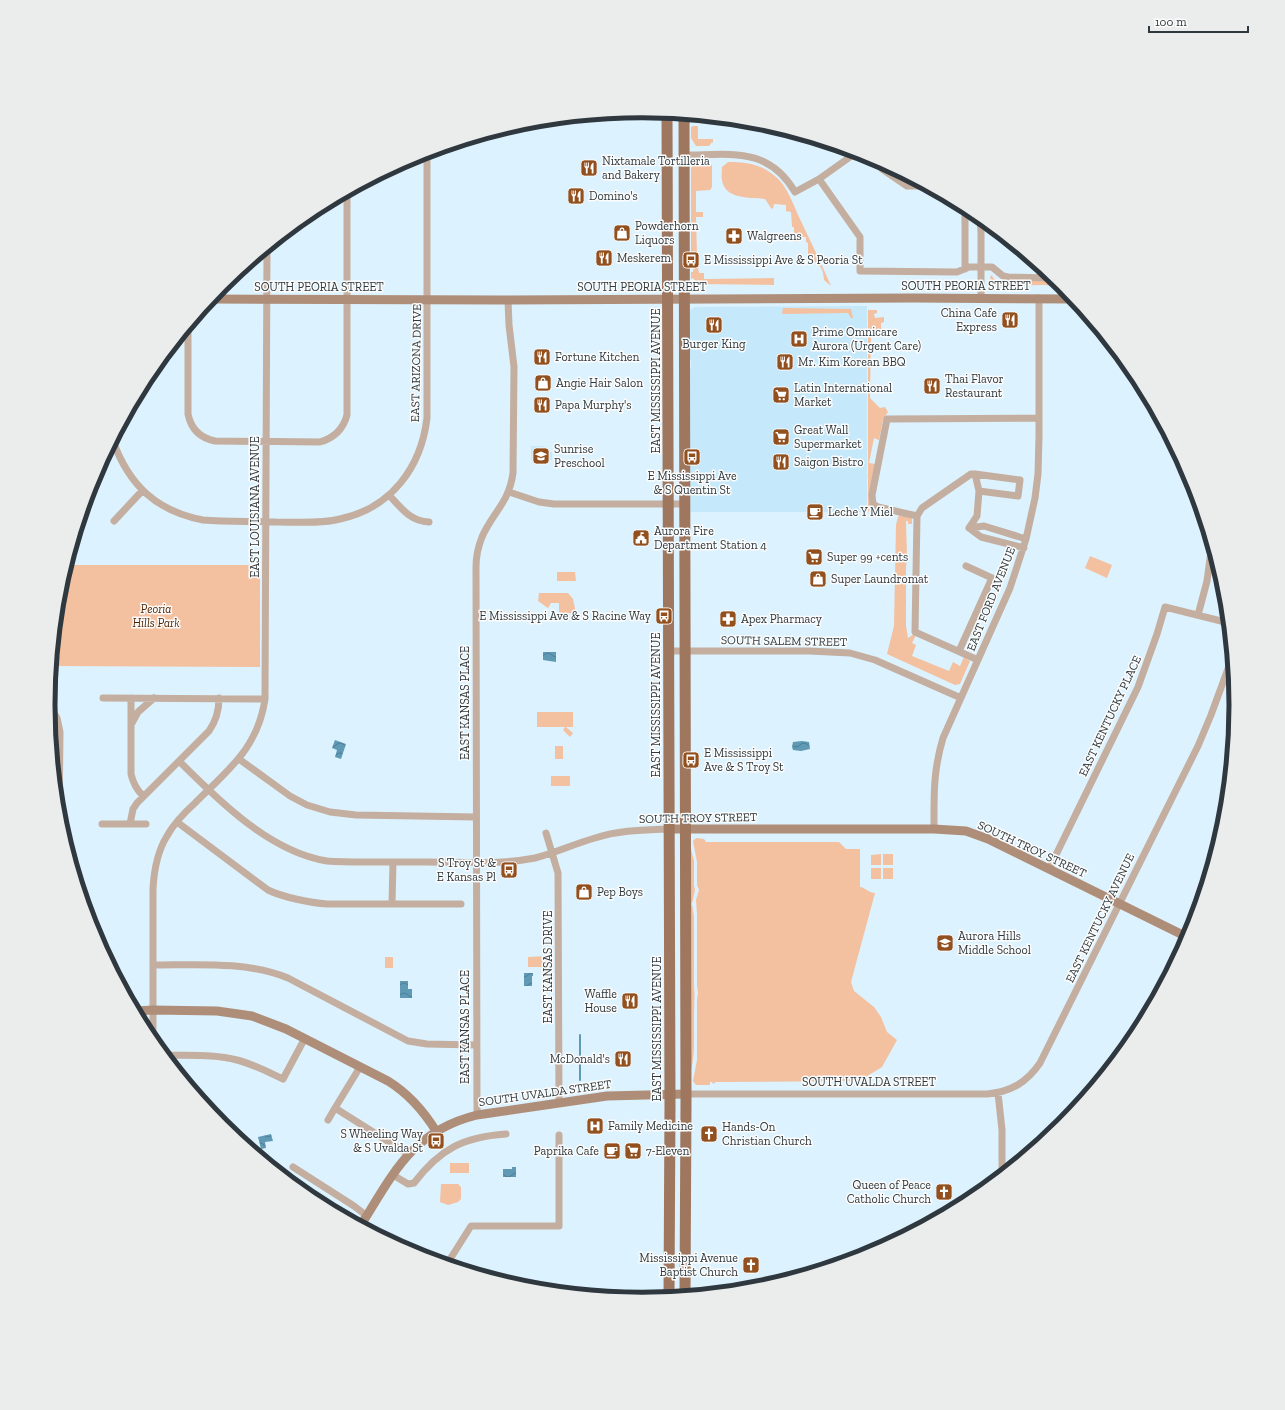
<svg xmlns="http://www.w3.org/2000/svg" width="1285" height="1410" viewBox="0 0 1285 1410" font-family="'Zilla Slab',serif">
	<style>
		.built { fill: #c5e9fb }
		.green { fill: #f3c0a0 }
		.water { fill: url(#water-waves) }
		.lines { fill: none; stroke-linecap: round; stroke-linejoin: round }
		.stream { stroke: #5f99b4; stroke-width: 2 }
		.street { stroke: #c4aea0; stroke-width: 7 }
		.secondary { stroke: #af8e79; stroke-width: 9 }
		.primary { stroke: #9f775e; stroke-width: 11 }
		.labels { text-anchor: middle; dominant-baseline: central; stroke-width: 3; stroke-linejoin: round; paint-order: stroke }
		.poi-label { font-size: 12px; fill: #2e383e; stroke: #fbfcfb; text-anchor: start }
		.street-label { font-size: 12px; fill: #2e383e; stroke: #fbfcfb }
		.park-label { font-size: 12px; font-style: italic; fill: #512400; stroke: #fbfcfb }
		.rim { fill: none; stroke: #2e383e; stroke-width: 5 }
	</style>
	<defs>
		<pattern id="water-waves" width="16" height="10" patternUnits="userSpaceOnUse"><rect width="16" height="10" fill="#5f99b4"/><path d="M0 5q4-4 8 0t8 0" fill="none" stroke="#4f7e94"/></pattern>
	</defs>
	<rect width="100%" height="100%" fill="#dcf2fe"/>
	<path class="built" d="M 867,306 L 867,512 L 690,512 L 690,458 L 693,457 L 693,452 L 690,452 L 690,369 L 691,368 L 691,360 L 689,360 L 690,310 L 695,307 Z
		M 531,446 L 545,446 L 545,452 L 552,452 L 552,460 L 531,460 Z"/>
	<path class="green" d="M 693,126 L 698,126 L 698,139 L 713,139 L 713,143 L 712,142 L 709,146 L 696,146 L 691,138 L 691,127 Z
		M 697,162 L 706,162 L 712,165 L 712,187 L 710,190 L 696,191 L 696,212 L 703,212 L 703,217 L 696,217 L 697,256 L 693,264 L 693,259 L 691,259 L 691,168 Z
		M 728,162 C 746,162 762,164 776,177 C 787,186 793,204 799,217 C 810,240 821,263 831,286 L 824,280 C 823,262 817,267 808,256 L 808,243 L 806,242 L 806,237 L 801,237 L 800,241 L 794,242 L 794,227 L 792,227 L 791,212 L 786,211 L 786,205 L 774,204 L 773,209 L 771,208 L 765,199 C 750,197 725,200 722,180 C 721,176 722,171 722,167 Z
		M 697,262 L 699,273 L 704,273 L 704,279 L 774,278 L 774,285 L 696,284 L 697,283 L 693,278 L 691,279 L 691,272 L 693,272 L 694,267 Z
		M 992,275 L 993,278 L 997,281 L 1057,279 L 1065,287 L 1044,285 L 996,286 L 991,281 L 990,277 Z
		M 783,308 L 851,309 L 853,318 L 851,318 L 848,313 L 783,314 L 782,313 Z
		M 868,310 L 877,310 L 877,313 L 874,314 L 875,318 L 884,317 L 884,322 L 881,323 L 881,335 L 871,335 L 870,398 L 880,408 L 885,407 L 888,412 L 883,420 L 879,440 L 874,438 L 869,463 L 875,464 L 869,497 L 869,501 L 871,507 L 868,512 Z
		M 900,515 L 912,516 L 912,524 L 908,524 L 908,521 L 906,521 L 907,558 L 906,566 L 906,626 L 908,638 L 914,634 L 916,635 L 912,643 L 916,645 L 912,656 L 949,671 L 953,662 L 960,666 L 964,657 L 970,661 L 960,684 L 955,685 L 887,654 L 894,626 L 896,525 L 898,517 Z
		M 1090,556 L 1112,565 L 1107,578 L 1085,568 Z
		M 67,565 L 260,565 L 260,667 L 52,666 L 59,589 Z
		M 557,572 L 575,572 L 576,581 L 557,581 Z
		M 539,593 L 568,593 L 573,599 L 576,613 L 559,613 L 559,603 L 551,603 L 548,608 L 538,601 Z
		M 537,712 L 573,712 L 573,727 L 566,727 L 573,733 L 570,737 L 563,730 L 565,727 L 537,727 Z
		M 555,746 L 563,746 L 563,759 L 555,759 Z
		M 551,776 L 570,776 L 570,786 L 551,786 Z
		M 697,838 L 704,839 L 706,842 L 839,842 L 846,849 L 860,849 L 860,887 C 865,887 868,893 875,893 L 851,982 L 854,991 L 874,1007 L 881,1017 L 887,1032 L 897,1040 L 882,1067 L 859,1081 L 716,1082 L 713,1084 L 712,1082 L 710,1082 L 710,1085 L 696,1085 L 693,1081 L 697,1060 L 697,1000 L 698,993 L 697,985 L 697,914 L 696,900 L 699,890 L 697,885 L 697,862 L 693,841 L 695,839 Z
		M 691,849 L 694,861 L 694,886 L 695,890 L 692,904 L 694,917 L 694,984 C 695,996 694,1007 694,1018 C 694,1036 695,1054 691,1071 L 691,905 L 692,904 L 691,903 Z
		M 881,854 L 881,865 L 871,865 L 871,855 Z
		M 883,854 L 893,854 L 893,865 L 883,865 Z
		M 871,868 L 881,868 L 881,879 L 871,879 Z
		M 883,868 L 893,868 L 893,879 L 883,879 Z
		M 547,956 L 547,967 L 528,967 L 528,957 Z
		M 385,957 L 393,957 L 393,968 L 385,968 Z
		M 450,1163 L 469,1163 L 469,1173 L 450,1173 Z
		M 441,1184 L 458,1184 L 461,1187 L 461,1199 L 458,1202 L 448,1205 L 440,1202 Z"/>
	<path class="water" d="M 543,652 L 556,652 L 556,662 L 543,660 Z
		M 335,740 L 346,744 L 341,759 L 335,757 L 337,750 L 332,748 Z
		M 802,741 L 809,742 L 810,749 L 801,751 L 793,750 L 792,747 L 793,742 Z
		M 524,973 L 533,973 L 533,976 L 532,976 L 532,986 L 524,986 Z
		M 400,981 L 408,981 L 408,989 L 412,989 L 412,998 L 400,998 Z
		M 271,1134 L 273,1141 L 265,1142 L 266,1148 L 261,1149 L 258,1137 Z
		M 512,1167 L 516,1167 L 516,1177 L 503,1177 L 503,1169 L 512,1169 Z"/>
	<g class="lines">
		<path class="stream" d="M 580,1035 L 580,1080"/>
		<path class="street" d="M 684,155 C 730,155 768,146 795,192 L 819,179 L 857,152
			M 873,157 L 882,169 L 907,186 L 927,186
			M 819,179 L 860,237 L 860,271 L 957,272 L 969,267 L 992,267 L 1003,276 L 1008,277 L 1054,278
			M 965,216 L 965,269
			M 980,216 L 981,232 L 981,298
			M 981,225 L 990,225
			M 188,326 L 188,414 C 191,429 200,438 215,441 L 320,442 C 334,438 343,430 347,415 L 347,192
			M 113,441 C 129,485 156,511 203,520 C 227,522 252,521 276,522 C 297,522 319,524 340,519 C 391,508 421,468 427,418 L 427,152
			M 509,492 L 539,502 L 554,504 L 685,504
			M 389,495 C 401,508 410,521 429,522
			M 917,516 L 878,507 L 873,504 L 872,495 L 887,419 L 1039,418
			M 114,521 L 142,491
			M 969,528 L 981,537 L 1024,548
			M 969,528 L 984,526 L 1026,539
			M 969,528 L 977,516 L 979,491 L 975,474
			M 1198,615 L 1207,581 L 1212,544
			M 669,651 L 809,651 L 850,653 L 875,660 L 961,698
			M 959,651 L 992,578 L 966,566
			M 978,660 L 915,632 L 917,516 L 922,508 L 971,474 L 975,474 L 1020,480 L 1018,496 L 979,491
			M 103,698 L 265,699
			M 131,698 L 131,774 C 133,783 136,789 143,796
			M 54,713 L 57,718 L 60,732 L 59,820
			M 132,723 L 138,712 L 154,698
			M 239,759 L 290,796 L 307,805 L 330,812 L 356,815 L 476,817
			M 179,761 C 218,800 270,852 327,861 C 340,862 353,862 366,862 C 386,862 406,862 426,862 C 462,862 499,865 535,858 C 555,853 574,844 595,838 C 619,830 644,830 670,829
			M 177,822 L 268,890 C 282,897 311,903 327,904 L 461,904
			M 102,824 L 146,824
			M 130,824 L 133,809 L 137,803 L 209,731 C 216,721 219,711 219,698
			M 934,829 C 934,796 933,771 943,738 L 1010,588 L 1026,539 L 1035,498 L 1038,474 L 1039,436 L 1039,298
			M 546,833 L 558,873 L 559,1103
			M 1049,869 L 1138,687 L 1157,634 L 1165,607 L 1229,623
			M 392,903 L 393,862
			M 153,965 C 196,965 247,961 288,978 L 408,1041 L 427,1044 L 476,1045
			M 153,1041 L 153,889 C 154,870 157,852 167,836 C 174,823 184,813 195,803 C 228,770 258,748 265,699 L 267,248
			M 165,1055 C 189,1056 213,1054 237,1060 C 253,1064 268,1072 283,1079 L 305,1038
			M 360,1067 L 335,1108 L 408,1154
			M 998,1093 L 1002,1130 L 1002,1176
			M 686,1094 L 987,1094 C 1011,1092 1027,1082 1040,1063 L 1198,746 L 1211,715 L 1232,658
			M 477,1115 L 476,567 C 476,557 478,547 482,537 C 493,512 509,503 513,473 L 514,367 L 509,325 L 508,300
			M 328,1120 L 335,1108
			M 293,1167 L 354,1206 L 367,1216
			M 393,1175 L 408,1184 L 414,1183 C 440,1149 463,1137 506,1134
			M 447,1264 L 471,1226 L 559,1226 L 559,1135"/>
		<path class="secondary" d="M 210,299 L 508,300 L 913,298 L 1075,299
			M 670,829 L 934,829 L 966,831 L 988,839 L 1189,938
			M 135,1011 L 153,1010 L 217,1011 L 252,1016 L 286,1029 L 388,1081 C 409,1094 423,1110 436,1131
			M 361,1225 C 393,1174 412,1131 477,1115 L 607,1096 L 686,1094"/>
		<path class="primary" d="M 667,113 L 670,1104 L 669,1297
			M 684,115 L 686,1102 L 685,1295"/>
	</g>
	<defs>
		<g id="restaurant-square" transform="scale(0.9)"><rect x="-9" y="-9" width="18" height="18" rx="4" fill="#93501f" stroke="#fbfcfb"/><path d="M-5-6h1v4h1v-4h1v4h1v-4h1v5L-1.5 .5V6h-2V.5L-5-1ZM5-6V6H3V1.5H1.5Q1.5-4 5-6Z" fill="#fff"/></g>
		<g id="shop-square" transform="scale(0.9)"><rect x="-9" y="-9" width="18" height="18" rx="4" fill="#93501f" stroke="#fbfcfb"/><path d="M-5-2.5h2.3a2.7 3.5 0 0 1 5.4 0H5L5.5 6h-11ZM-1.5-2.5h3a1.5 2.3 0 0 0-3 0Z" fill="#fff"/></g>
		<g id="pharmacy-square" transform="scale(0.9)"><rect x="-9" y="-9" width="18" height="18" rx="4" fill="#93501f" stroke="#fbfcfb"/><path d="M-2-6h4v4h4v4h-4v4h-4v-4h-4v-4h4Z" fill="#fff"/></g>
		<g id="bus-square" transform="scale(0.9)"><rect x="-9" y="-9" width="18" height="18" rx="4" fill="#93501f" stroke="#fbfcfb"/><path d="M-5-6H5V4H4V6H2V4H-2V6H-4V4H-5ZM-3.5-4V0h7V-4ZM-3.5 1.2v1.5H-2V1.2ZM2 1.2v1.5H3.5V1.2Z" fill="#fff"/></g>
		<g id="hospital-square" transform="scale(0.9)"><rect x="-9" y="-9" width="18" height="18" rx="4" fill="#93501f" stroke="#fbfcfb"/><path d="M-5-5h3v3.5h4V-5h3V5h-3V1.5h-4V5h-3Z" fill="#fff"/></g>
		<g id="supermarket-square" transform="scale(0.9)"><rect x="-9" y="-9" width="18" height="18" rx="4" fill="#93501f" stroke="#fbfcfb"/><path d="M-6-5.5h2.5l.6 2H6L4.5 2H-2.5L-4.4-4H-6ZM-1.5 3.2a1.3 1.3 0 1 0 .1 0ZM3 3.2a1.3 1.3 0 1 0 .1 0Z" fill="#fff"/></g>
		<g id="school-square" transform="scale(0.9)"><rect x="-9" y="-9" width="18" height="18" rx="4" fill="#93501f" stroke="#fbfcfb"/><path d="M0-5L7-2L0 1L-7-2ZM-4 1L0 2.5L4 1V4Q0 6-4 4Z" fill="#fff"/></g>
		<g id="cafe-square" transform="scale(0.9)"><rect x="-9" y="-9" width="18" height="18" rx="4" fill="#93501f" stroke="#fbfcfb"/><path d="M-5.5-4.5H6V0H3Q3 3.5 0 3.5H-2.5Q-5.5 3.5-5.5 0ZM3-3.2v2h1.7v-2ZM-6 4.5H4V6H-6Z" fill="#fff"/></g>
		<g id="civic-square" transform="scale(0.9)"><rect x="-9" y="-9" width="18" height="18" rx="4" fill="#93501f" stroke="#fbfcfb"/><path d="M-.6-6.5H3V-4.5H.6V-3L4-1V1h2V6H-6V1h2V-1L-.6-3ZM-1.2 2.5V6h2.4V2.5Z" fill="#fff"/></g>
		<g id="church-square" transform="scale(0.9)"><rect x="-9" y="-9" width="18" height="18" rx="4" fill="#93501f" stroke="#fbfcfb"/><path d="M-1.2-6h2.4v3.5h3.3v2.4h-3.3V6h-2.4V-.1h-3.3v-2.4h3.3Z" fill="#fff"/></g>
	</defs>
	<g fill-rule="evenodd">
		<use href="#restaurant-square" x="589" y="168"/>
		<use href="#restaurant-square" x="576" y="196"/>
		<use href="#shop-square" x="622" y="233"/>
		<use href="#pharmacy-square" x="734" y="236"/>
		<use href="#restaurant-square" x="604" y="258"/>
		<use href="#bus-square" x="691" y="260"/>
		<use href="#restaurant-square" x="1010" y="320"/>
		<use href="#restaurant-square" x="714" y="325"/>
		<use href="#hospital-square" x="799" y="339"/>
		<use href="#restaurant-square" x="542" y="357"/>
		<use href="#restaurant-square" x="785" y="362"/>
		<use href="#shop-square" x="543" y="383"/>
		<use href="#restaurant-square" x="932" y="386"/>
		<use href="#supermarket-square" x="781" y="395"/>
		<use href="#restaurant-square" x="542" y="405"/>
		<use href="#supermarket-square" x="781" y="437"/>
		<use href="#school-square" x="541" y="456"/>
		<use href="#bus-square" x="692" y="457"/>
		<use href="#restaurant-square" x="781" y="462"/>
		<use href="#cafe-square" x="815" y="512"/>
		<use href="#civic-square" x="641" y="538"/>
		<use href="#supermarket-square" x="814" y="557"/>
		<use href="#shop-square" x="818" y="579"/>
		<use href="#bus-square" x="664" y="616"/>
		<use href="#pharmacy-square" x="728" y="619"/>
		<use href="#bus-square" x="691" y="760"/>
		<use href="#bus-square" x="509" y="870"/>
		<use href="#shop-square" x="584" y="892"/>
		<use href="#school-square" x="945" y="943"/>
		<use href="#restaurant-square" x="630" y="1001"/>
		<use href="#restaurant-square" x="623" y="1059"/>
		<use href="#hospital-square" x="595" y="1126"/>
		<use href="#church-square" x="709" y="1134"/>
		<use href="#bus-square" x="436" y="1141"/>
		<use href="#cafe-square" x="612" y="1151"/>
		<use href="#supermarket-square" x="633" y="1151"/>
		<use href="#church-square" x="944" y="1192"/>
		<use href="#church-square" x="751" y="1265"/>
	</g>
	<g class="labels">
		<g class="poi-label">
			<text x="602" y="161">Nixtamale Tortilleria<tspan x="602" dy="14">and Bakery</tspan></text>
			<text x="589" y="196">Domino's</text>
			<text x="635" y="226">Powderhorn<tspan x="635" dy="14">Liquors</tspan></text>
			<text x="747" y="236">Walgreens</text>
			<text x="617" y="258">Meskerem</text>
			<text x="704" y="260">E Mississippi Ave &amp; S Peoria St</text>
			<text x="997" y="313" text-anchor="end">China Cafe<tspan x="997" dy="14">Express</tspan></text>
			<text x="812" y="332">Prime Omnicare<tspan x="812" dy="14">Aurora (Urgent Care)</tspan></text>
			<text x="714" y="344" text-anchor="middle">Burger King</text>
			<text x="555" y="357">Fortune Kitchen</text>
			<text x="798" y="362">Mr. Kim Korean BBQ</text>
			<text x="945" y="379">Thai Flavor<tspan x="945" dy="14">Restaurant</tspan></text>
			<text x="556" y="383">Angie Hair Salon</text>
			<text x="794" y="388">Latin International<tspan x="794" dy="14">Market</tspan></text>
			<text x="555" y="405">Papa Murphy's</text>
			<text x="794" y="430">Great Wall<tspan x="794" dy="14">Supermarket</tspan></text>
			<text x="554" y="449">Sunrise<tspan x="554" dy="14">Preschool</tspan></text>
			<text x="794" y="462">Saigon Bistro</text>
			<text x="692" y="476" text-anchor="middle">E Mississippi Ave<tspan x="692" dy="14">&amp; S Quentin St</tspan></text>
			<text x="828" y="512">Leche Y Miel</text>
			<text x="654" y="531">Aurora Fire<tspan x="654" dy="14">Department Station 4</tspan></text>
			<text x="827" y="557">Super 99 +cents</text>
			<text x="831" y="579">Super Laundromat</text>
			<text x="651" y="616" text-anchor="end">E Mississippi Ave &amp; S Racine Way</text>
			<text x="741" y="619">Apex Pharmacy</text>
			<text x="704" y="753">E Mississippi<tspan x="704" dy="14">Ave &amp; S Troy St</tspan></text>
			<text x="496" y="863" text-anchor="end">S Troy St &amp;<tspan x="496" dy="14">E Kansas Pl</tspan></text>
			<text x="597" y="892">Pep Boys</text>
			<text x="958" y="936">Aurora Hills<tspan x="958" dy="14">Middle School</tspan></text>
			<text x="617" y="994" text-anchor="end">Waffle<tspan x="617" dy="14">House</tspan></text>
			<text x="610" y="1059" text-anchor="end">McDonald's</text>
			<text x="608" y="1126">Family Medicine</text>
			<text x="722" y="1127">Hands-On<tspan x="722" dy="14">Christian Church</tspan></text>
			<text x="423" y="1134" text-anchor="end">S Wheeling Way<tspan x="423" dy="14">&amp; S Uvalda St</tspan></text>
			<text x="599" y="1151" text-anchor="end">Paprika Cafe</text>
			<text x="646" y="1151">7-Eleven</text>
			<text x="931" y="1185" text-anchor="end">Queen of Peace<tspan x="931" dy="14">Catholic Church</tspan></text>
			<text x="738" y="1258" text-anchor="end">Mississippi Avenue<tspan x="738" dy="14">Baptist Church</tspan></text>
		</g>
		<g class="street-label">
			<text x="966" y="286">SOUTH PEORIA STREET</text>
			<text x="319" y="287">SOUTH PEORIA STREET</text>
			<text x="642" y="287">SOUTH PEORIA STREET</text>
			<text transform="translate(416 363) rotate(-89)">EAST ARIZONA DRIVE</text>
			<text transform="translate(656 381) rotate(-90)">EAST MISSISSIPPI AVENUE</text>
			<text transform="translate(255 507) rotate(-90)">EAST LOUISIANA AVENUE</text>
			<text transform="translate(991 599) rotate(-68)">EAST FORD AVENUE</text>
			<text transform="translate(784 641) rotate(1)">SOUTH SALEM STREET</text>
			<text transform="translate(465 703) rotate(-90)">EAST KANSAS PLACE</text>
			<text transform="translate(656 705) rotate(-90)">EAST MISSISSIPPI AVENUE</text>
			<text transform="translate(1110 716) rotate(-65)">EAST KENTUCKY PLACE</text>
			<text transform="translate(698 818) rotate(-1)">SOUTH TROY STREET</text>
			<text transform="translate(1032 849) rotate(25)">SOUTH TROY STREET</text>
			<text transform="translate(1100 918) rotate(-64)">EAST KENTUCKY AVENUE</text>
			<text transform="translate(548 967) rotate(-90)">EAST KANSAS DRIVE</text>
			<text transform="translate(465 1027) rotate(-90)">EAST KANSAS PLACE</text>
			<text transform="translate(657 1029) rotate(-90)">EAST MISSISSIPPI AVENUE</text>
			<text x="869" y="1082">SOUTH UVALDA STREET</text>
			<text transform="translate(545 1093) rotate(-8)">SOUTH UVALDA STREET</text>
		</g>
		<g class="park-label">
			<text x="156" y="609">Peoria<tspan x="156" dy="14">Hills Park</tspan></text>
		</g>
	</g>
	<path d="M0 0H1285V1410H0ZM55 705a587 587 0 1 1 1174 0a587 587 0 1 1-1174 0Z" fill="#ebecec" fill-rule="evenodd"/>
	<path class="rim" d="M55 705a587 587 0 1 1 1174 0a587 587 0 1 1-1174 0Z"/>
	<path d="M1149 26v6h99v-6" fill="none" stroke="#2e383e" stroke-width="2"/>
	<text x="1155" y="26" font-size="12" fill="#2e383e" stroke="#fbfcfb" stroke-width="3" paint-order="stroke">100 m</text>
</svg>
